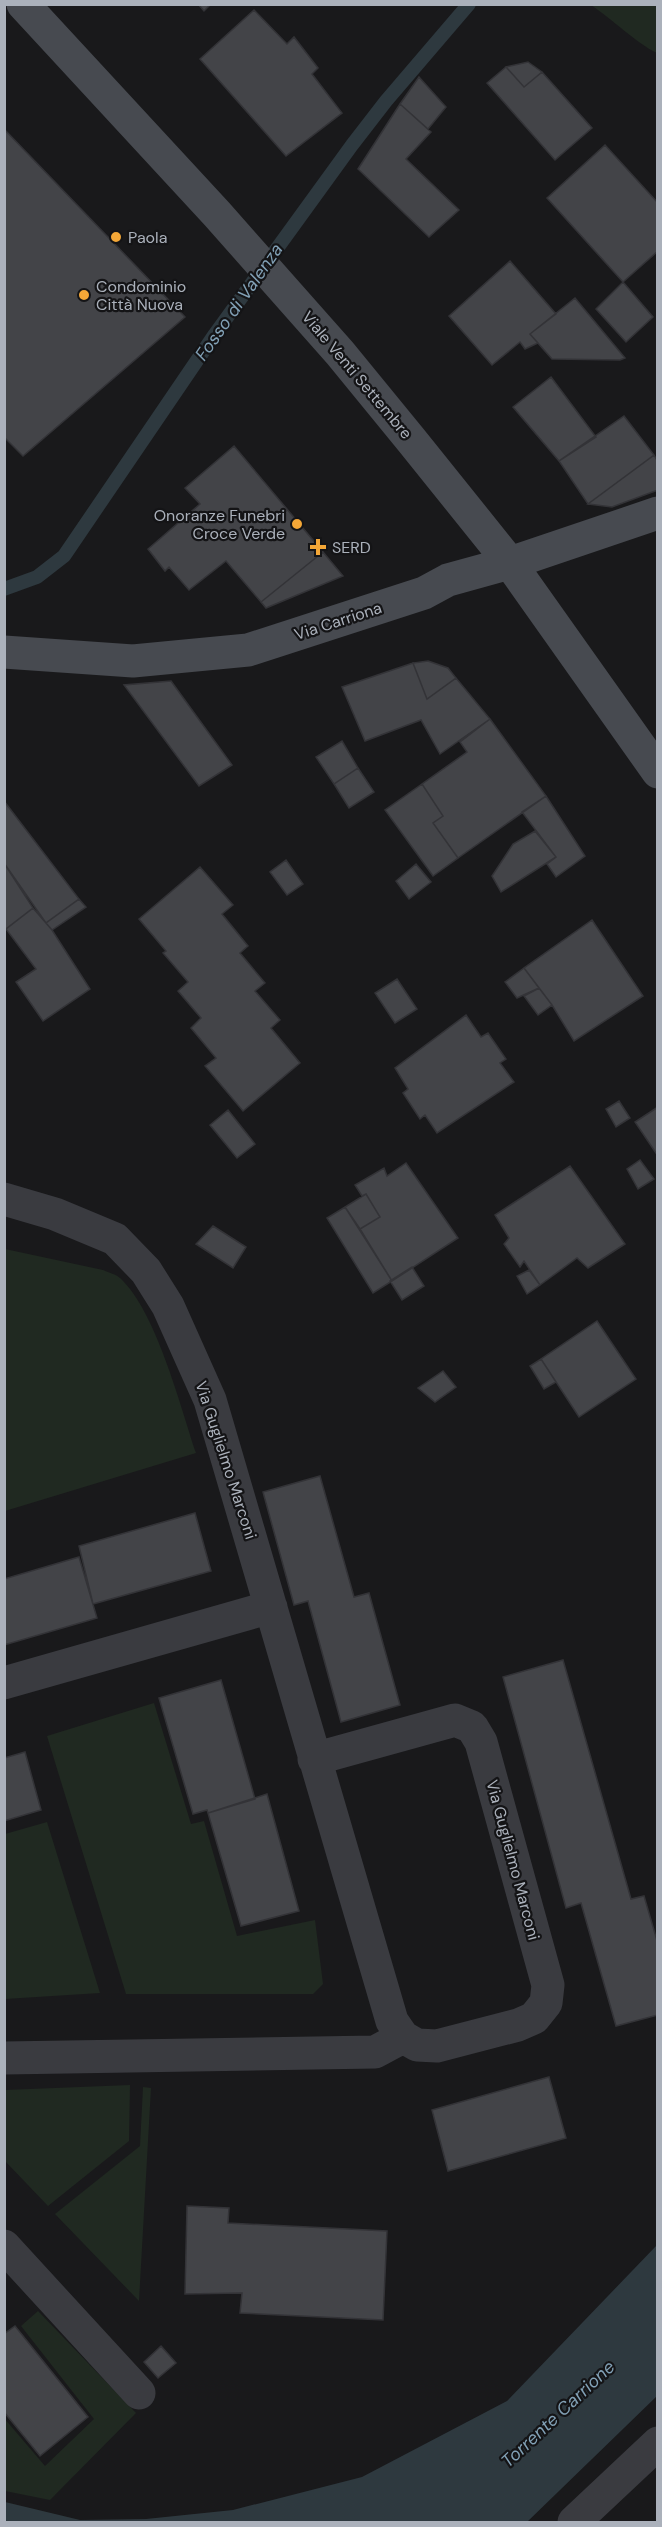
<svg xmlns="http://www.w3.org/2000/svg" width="662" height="2527" viewBox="0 0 662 2527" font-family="'DM Sans',sans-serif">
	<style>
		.green { fill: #202921 }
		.water { fill: #2e393f }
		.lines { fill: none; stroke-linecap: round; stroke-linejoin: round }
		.stream { stroke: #2e393f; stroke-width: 14 }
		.building { fill: #434448; stroke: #333337; stroke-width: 1.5 }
		.street { stroke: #3a3b40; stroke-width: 33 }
		.secondary { stroke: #474a50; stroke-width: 33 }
		.poi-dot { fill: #f4a737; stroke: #141416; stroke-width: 2 }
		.labels { text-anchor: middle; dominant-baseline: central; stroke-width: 4.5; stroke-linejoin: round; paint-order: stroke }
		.poi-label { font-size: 16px; fill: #abb1bb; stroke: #141416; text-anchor: start }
		.street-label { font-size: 16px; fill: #abb1bb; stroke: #141416 }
		.water-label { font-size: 18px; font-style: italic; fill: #82a1b6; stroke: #141416 }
	</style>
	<rect width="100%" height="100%" fill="#19191b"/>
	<path class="green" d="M 591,5 L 657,5 L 657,53 C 636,43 612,19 591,5 Z
		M 5,1249 L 103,1270 C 109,1273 116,1274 120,1278 C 156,1311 180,1405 196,1453 L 5,1511 Z
		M 154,1703 L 191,1824 L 204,1821 L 237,1936 L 315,1920 L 323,1984 L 313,1994 L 126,1994 L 47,1736 Z
		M 47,1822 L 100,1993 L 5,1999 L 5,1834 Z
		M 130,2085 L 129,2141 L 48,2206 L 5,2161 L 5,2090 Z
		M 143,2087 L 151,2088 L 139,2301 L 55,2214 L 140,2146 Z
		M 38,2311 L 136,2413 L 50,2500 L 5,2491 L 4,2418 L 45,2466 L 94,2419 L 21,2326 Z"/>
	<path class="water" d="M 657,2245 L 657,2396 L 527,2522 L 5,2522 L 5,2502 L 80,2520 L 146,2519 L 233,2510 L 362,2477 L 507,2401 Z"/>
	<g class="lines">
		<path class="stream" d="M 4,589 L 37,577 L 64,556 L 215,334 L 352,145 L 386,101 L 469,4"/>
	</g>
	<path class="building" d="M 198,4 L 211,4 L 204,11 Z
		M 254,10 L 287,44 L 294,37 L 318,68 L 312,74 L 342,113 L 286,156 L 200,59 Z
		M 528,62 L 542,72 L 524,87 L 506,67 Z
		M 506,67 L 524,87 L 542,72 L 592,128 L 555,160 L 487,83 Z
		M 419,77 L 446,107 L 428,129 L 400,104 Z
		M 400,104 L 431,132 L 406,159 L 459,210 L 429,237 L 358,169 Z
		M 4,129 L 185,317 L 23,456 L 4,437 Z
		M 605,145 L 658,203 L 658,251 L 623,282 L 547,198 Z
		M 510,261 L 556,314 L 530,334 L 538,343 L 525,349 L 520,342 L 492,365 L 449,316 Z
		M 623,282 L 653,317 L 626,342 L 596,309 Z
		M 575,298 L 625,358 L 620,360 L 552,359 L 530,334 Z
		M 551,377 L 596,437 L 559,461 L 513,407 Z
		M 624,416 L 654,455 L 588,504 L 559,461 Z
		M 234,446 L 323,552 L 261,602 L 226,561 L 189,590 L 169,567 L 165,571 L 148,549 L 200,504 L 185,488 Z
		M 654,455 L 658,462 L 658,490 L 612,507 L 588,504 Z
		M 323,552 L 343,576 L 266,608 L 261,602 Z
		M 428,661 L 448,668 L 456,678 L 427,699 L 413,663 Z
		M 413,663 L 427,699 L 456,678 L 490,719 L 440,754 L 421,720 L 365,741 L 342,687 Z
		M 171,681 L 232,765 L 199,786 L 124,685 Z
		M 490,719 L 546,796 L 458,858 L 433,823 L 443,816 L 422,784 L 467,752 L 460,742 Z
		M 342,741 L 358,768 L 334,784 L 316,757 Z
		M 358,768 L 374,792 L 349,808 L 334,784 Z
		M 422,784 L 443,816 L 433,823 L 458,858 L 433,876 L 385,810 Z
		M 546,796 L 585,856 L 556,877 L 547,864 L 556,857 L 522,812 Z
		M 4,801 L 79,899 L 46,923 L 4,863 Z
		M 535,831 L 556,857 L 501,892 L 492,876 L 513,844 Z
		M 286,860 L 303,884 L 287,895 L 270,872 Z
		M 4,863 L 33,908 L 6,929 L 4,927 Z
		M 416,864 L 431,882 L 409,899 L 396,881 Z
		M 200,867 L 233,905 L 222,914 L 248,946 L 240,953 L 265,983 L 255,991 L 280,1020 L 271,1028 L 300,1063 L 243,1111 L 205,1066 L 216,1058 L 191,1028 L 201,1018 L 178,991 L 188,982 L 163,953 L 166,951 L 139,919 Z
		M 79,899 L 86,907 L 52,930 L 46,923 Z
		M 33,908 L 52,930 L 90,989 L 43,1021 L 16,982 L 36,969 L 6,929 Z
		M 592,920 L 643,996 L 574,1041 L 552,1005 L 524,968 Z
		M 524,968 L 539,988 L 517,998 L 505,982 Z
		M 397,979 L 417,1009 L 395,1023 L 375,993 Z
		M 539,988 L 552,1005 L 538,1015 L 524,996 Z
		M 466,1015 L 481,1037 L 488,1033 L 506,1059 L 500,1063 L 514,1082 L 437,1133 L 425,1115 L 420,1119 L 403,1093 L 408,1089 L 395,1068 Z
		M 619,1101 L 630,1118 L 616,1127 L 606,1109 Z
		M 658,1107 L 658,1156 L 635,1122 Z
		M 228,1110 L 255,1144 L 237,1158 L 210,1125 Z
		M 640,1160 L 654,1179 L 638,1189 L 627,1169 Z
		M 406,1163 L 458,1238 L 392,1281 L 360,1229 L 380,1217 L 366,1194 L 362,1196 L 355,1185 L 384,1168 L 387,1176 Z
		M 570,1166 L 625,1244 L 588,1268 L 577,1258 L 540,1285 L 524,1261 L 520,1267 L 504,1244 L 509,1238 L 495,1215 Z
		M 366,1194 L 380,1217 L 360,1229 L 345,1207 Z
		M 345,1207 L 392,1281 L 373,1293 L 327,1218 Z
		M 213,1226 L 246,1247 L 233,1268 L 196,1244 Z
		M 412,1267 L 424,1286 L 402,1300 L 390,1281 Z
		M 529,1270 L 540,1285 L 527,1294 L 517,1276 Z
		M 597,1321 L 636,1379 L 579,1417 L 541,1359 Z
		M 541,1359 L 556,1382 L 544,1389 L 530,1366 Z
		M 443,1371 L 456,1387 L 435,1402 L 418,1388 Z
		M 320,1476 L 354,1597 L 369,1593 L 400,1705 L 341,1722 L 308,1601 L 294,1605 L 263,1492 Z
		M 195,1513 L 211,1571 L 93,1604 L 79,1546 Z
		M 79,1557 L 97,1618 L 4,1645 L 4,1579 Z
		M 563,1660 L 631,1899 L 644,1896 L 658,1944 L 658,2015 L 616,2026 L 581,1903 L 566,1908 L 503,1677 Z
		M 221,1680 L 255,1799 L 208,1813 L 207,1810 L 193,1814 L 159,1698 Z
		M 25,1752 L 41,1810 L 4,1821 L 4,1758 Z
		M 267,1794 L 299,1911 L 241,1926 L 208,1813 Z
		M 549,2077 L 566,2138 L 448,2171 L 432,2110 Z
		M 187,2206 L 229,2208 L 228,2223 L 387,2231 L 383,2320 L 240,2313 L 242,2293 L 185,2294 Z
		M 15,2326 L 88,2417 L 40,2456 L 4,2412 L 4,2334 Z
		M 161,2346 L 176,2363 L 158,2378 L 144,2362 Z"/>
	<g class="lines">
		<path class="street" d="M 4,1199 L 55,1214 L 115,1239 L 146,1271 L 168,1306 L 210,1400 L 392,2021 L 403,2037 L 417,2045 L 437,2046 L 518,2025 L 534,2018 L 546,2003 L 548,1985 L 481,1742 L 472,1727 L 455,1720 L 314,1759
			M 4,1683 L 271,1607
			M 4,2058 L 375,2052 L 403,2037
			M 4,2246 L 139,2393
			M 574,2522 L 658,2443"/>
		<path class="secondary" d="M 23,4 L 217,214 L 340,353 L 412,441 L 510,563 L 658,772
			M 4,652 L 133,661 L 248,650 L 424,593 L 448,580 L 510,563 L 658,513"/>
	</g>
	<g class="poi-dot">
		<circle cx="116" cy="237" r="6"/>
		<circle cx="84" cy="295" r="6"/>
		<circle cx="297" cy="524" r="6"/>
		<path d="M315 538h6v6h6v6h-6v6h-6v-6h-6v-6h6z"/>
	</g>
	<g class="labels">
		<g class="poi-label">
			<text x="128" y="237">Paola</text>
			<text x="96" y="286">Condominio<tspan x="96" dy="18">Città Nuova</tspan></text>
			<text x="285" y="515" text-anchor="end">Onoranze Funebri<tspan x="285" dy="18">Croce Verde</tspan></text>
			<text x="332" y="547">SERD</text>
		</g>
		<g class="street-label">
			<text transform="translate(357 375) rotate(50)">Viale Venti Settembre</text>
			<text transform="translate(338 621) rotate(-18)">Via Carriona</text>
			<text transform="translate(226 1460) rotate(72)">Via Guglielmo Marconi</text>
			<text transform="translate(513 1860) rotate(75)">Via Guglielmo Marconi</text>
		</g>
		<g class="water-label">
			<text transform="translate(239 302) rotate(-55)">Fosso di Valenza</text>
			<text transform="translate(558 2414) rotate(-43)">Torrente Carrione</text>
		</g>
	</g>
	<rect width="662" height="2527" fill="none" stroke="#abb1bb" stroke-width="12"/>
</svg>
